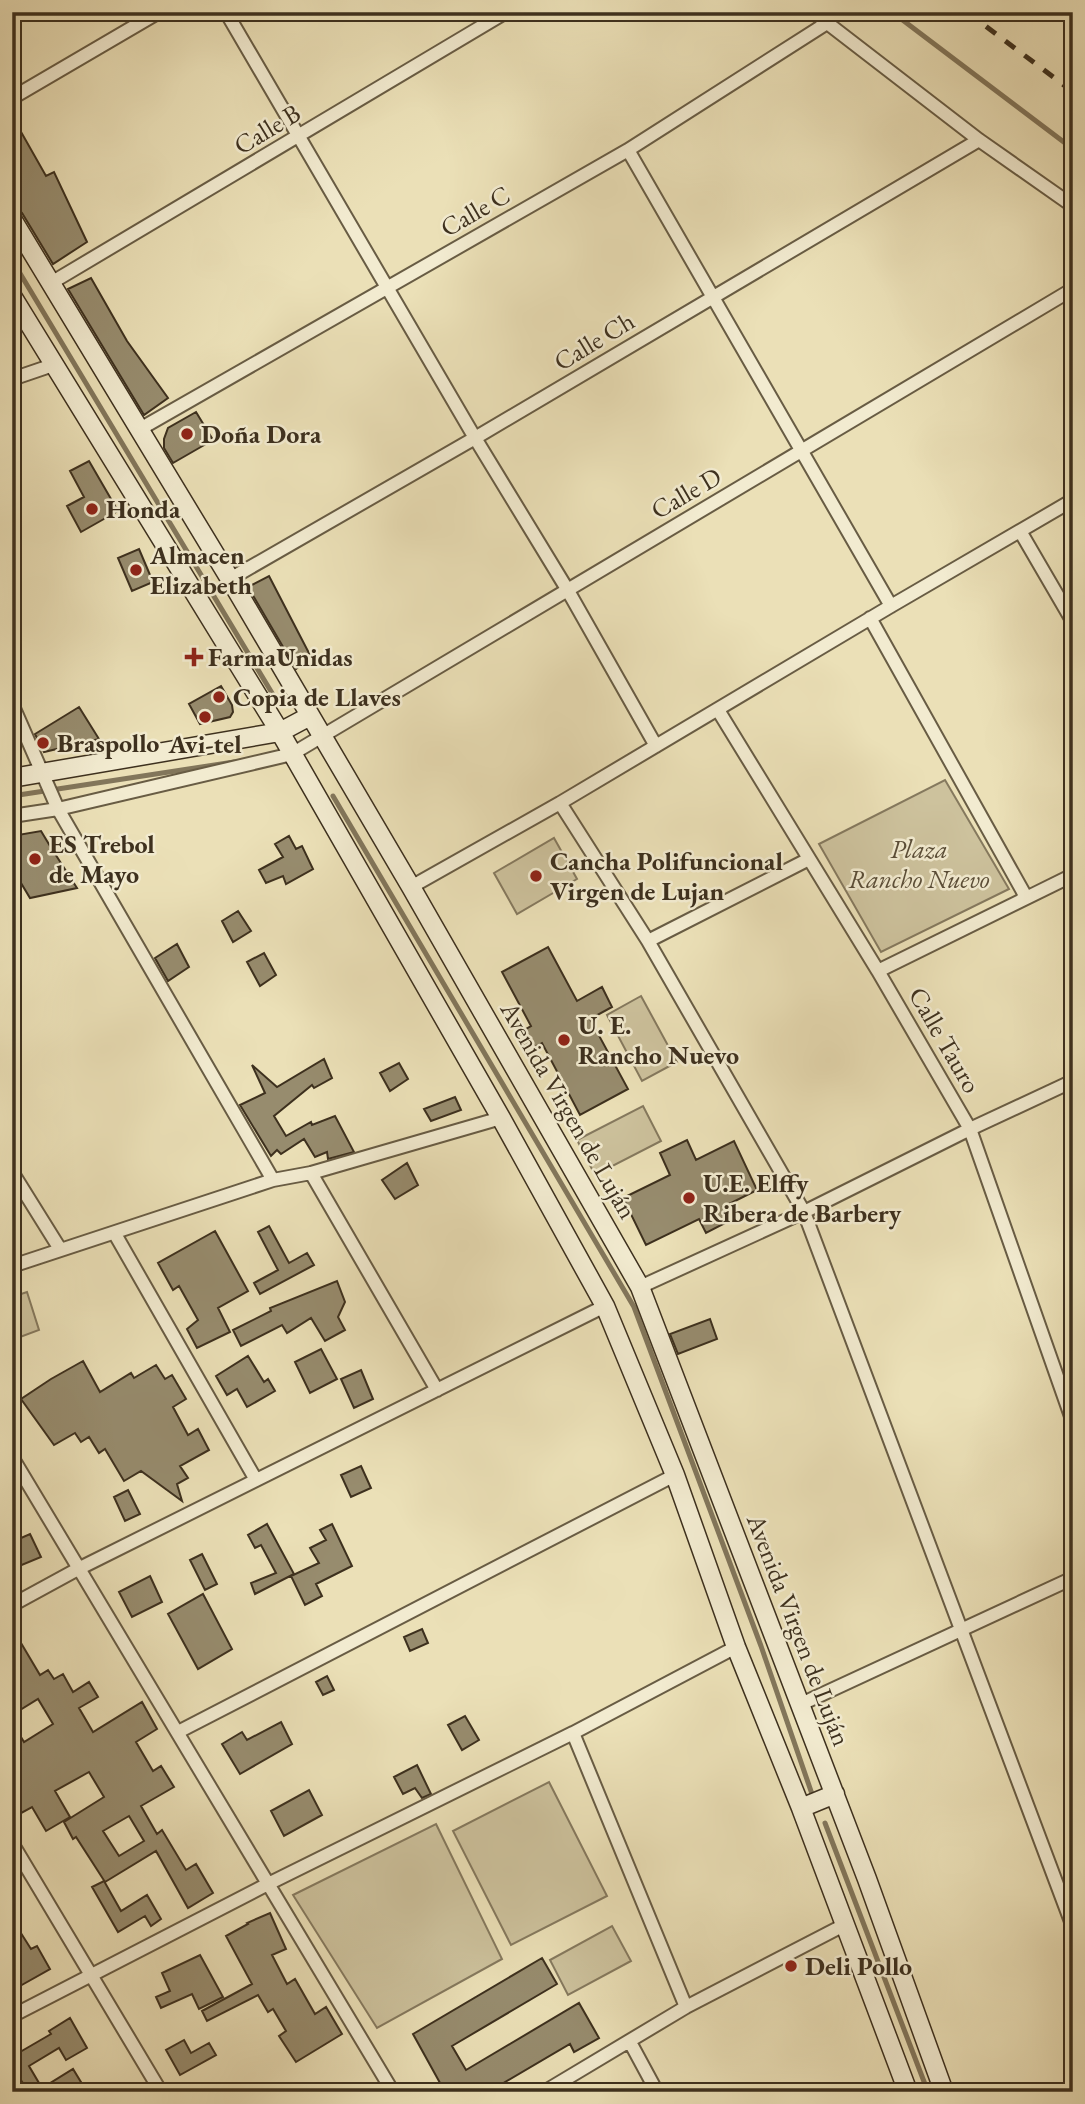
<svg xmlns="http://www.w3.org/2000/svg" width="1085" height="2104" viewBox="0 0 1085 2104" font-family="'EB Garamond',serif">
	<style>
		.green { fill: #cdc29d; stroke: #85795e; stroke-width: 2 }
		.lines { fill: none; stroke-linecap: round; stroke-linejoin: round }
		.stream { stroke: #82765b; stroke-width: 5 }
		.building { fill: #978c6e; stroke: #3d301e; stroke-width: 2; fill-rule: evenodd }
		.street-casing { stroke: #685c44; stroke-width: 16 }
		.secondary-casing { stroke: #3d301e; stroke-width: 21 }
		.street { stroke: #f2ebd0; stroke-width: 12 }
		.secondary { stroke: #f2ebd0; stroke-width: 18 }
		.rail { stroke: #3d301e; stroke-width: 5; stroke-dasharray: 12 12; stroke-linecap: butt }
		.poi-dot { fill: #8f2418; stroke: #f2ebd0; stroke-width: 2.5 }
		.labels { text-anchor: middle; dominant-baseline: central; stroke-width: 5; stroke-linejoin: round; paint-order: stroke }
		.street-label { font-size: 26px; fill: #3d301e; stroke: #f2ebd0 }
		.poi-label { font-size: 26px; font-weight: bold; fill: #3d301e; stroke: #f2ebd0; text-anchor: start }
		.park-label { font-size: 26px; font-style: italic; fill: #5a4d37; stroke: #f2ebd0 }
	</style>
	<rect width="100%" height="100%" fill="#ebe0b7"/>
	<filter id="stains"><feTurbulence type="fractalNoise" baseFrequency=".00286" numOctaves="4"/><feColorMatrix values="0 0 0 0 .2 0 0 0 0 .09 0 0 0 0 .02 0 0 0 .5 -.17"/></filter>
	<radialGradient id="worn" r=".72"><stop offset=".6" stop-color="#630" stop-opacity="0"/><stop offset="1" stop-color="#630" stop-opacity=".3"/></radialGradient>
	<path class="green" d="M 945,780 L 1009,889 L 881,952 L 819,844 Z
		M 554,838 L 577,879 L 517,914 L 494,873 Z
		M 641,996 L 677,1062 L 642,1081 L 607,1015 Z
		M 643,1106 L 661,1141 L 595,1175 L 577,1140 Z
		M 27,1292 L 39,1330 L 12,1340 L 12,1297 Z
		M 549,1782 L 607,1896 L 511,1945 L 453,1831 Z
		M 436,1824 L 502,1959 L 377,2028 L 293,1895 Z
		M 612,1926 L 631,1961 L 568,1995 L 550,1960 Z"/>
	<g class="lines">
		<path class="stream" d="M 892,12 L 1073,149
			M 12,260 L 275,698
			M 12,796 L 234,762
			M 333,796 L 634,1307 L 761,1646 L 812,1794
			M 825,1823 L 928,2092"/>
	</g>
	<path class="building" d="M 12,116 L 46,176 L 54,172 L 87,242 L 53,264 L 22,213 L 12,205 Z
		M 91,278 L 127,341 L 168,398 L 144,415 L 68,289 Z
		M 196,412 L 213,440 L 173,463 L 164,448 L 164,439 L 168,428 Z
		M 89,461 L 118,511 L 81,532 L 67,506 L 84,497 L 70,471 Z
		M 139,549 L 153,582 L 132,591 L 118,558 Z
		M 269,576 L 311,657 L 296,669 L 248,587 Z
		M 221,686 L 232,705 L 233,712 L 230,717 L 200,724 L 189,704 Z
		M 79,707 L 99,739 L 44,752 L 35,734 Z
		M 41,831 L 50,846 L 77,888 L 30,898 L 12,868 L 12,836 Z
		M 289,836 L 296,849 L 302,846 L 313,869 L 286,884 L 283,876 L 266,883 L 259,870 L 283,857 L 275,844 Z
		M 238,911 L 251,931 L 233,942 L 222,921 Z
		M 177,944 L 189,967 L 168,981 L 155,958 Z
		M 548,947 L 577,1001 L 602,987 L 612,1007 L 590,1019 L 628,1089 L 580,1115 L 542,1043 L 527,1051 L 517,1034 L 531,1026 L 502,972 Z
		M 264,953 L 276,975 L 260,986 L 247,962 Z
		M 324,1059 L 332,1078 L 314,1088 L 312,1085 L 274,1116 L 286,1136 L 311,1122 L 312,1125 L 335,1116 L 354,1152 L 328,1159 L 327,1152 L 315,1157 L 304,1139 L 281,1154 L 277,1150 L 271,1156 L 240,1105 L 265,1093 L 252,1065 L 277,1087 Z
		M 399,1063 L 408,1079 L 390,1091 L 380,1073 Z
		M 455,1097 L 461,1110 L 431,1121 L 424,1109 Z
		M 687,1140 L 696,1160 L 734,1141 L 757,1190 L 723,1207 L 729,1221 L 706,1233 L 699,1219 L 646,1245 L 623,1198 L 670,1175 L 660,1153 Z
		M 407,1163 L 418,1185 L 395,1199 L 382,1180 Z
		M 269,1226 L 289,1263 L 307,1253 L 314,1265 L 260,1294 L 254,1283 L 278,1270 L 258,1232 Z
		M 215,1231 L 248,1291 L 218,1308 L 230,1332 L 197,1348 L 187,1329 L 198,1320 L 179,1286 L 173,1290 L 158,1263 Z
		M 337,1281 L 345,1302 L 338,1317 L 345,1330 L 325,1341 L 311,1318 L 287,1333 L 282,1325 L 241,1346 L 233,1330 L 271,1311 L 270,1308 Z
		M 710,1319 L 717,1339 L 678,1354 L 670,1334 Z
		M 321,1349 L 337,1379 L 310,1393 L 295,1362 Z
		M 248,1356 L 264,1382 L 268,1379 L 275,1391 L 247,1407 L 237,1389 L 227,1395 L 216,1376 Z
		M 83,1361 L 100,1392 L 131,1373 L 134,1378 L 156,1365 L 165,1379 L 172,1375 L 186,1399 L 173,1407 L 188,1435 L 198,1429 L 209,1450 L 180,1466 L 188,1478 L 177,1484 L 182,1501 L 141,1471 L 124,1481 L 105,1449 L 99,1453 L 89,1437 L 81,1442 L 75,1433 L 54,1445 L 21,1399 L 51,1379 Z
		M 361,1370 L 373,1399 L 354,1408 L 341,1379 Z
		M 361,1466 L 371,1488 L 351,1497 L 341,1475 Z
		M 128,1490 L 140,1514 L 125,1521 L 114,1497 Z
		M 267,1524 L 294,1574 L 255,1594 L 251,1583 L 276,1573 L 261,1545 L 255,1548 L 248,1535 Z
		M 332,1524 L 352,1566 L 316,1584 L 322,1596 L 305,1605 L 291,1576 L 319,1563 L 310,1548 L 326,1540 L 320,1530 Z
		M 30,1534 L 41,1557 L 12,1569 L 12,1542 Z
		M 202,1554 L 217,1584 L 205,1590 L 190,1560 Z
		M 150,1576 L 162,1602 L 132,1617 L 119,1592 Z
		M 203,1594 L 232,1649 L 198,1669 L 168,1614 Z
		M 422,1629 L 428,1643 L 410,1651 L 404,1637 Z
		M 21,1643 L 40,1675 L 48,1670 L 54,1679 L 63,1674 L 73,1692 L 89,1682 L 98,1697 L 79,1708 L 93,1732 L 142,1702 L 157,1729 L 136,1742 L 153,1771 L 161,1766 L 174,1787 L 141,1806 L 157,1834 L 162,1830 L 186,1870 L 196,1864 L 213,1893 L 188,1908 L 156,1851 L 105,1882 L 76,1837 L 73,1839 L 64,1822 L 104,1797 L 89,1772 L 55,1791 L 70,1817 L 46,1831 L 32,1807 L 12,1818 L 12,1722 L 24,1742 L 53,1724 L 38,1699 L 12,1715 L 12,1649 ZM 129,1816 L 144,1841 L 119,1856 L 103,1831 Z
		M 327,1676 L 334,1690 L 323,1695 L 316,1682 Z
		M 465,1716 L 479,1740 L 462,1750 L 448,1725 Z
		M 281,1722 L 292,1744 L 240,1774 L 222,1744 L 242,1732 L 247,1740 Z
		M 417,1765 L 431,1794 L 422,1798 L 415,1788 L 403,1794 L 394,1777 Z
		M 309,1790 L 322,1815 L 284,1836 L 271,1811 Z
		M 104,1881 L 121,1911 L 147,1895 L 161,1919 L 151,1926 L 145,1916 L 118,1932 L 92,1887 Z
		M 270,1913 L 286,1949 L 272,1955 L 287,1984 L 295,1979 L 315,2014 L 326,2007 L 342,2034 L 296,2062 L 279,2036 L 286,2031 L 273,2009 L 268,2012 L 258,1995 L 207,2021 L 202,2011 L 252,1984 L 226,1936 L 248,1924 L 247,1923 Z
		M 12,1919 L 31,1949 L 37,1946 L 50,1969 L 20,1986 L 12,1972 Z
		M 200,1955 L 223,1997 L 199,2009 L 192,1994 L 161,2008 L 156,1997 L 170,1991 L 162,1973 Z
		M 542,1958 L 557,1984 L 452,2046 L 466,2070 L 579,2003 L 599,2038 L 574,2052 L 570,2044 L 488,2092 L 445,2092 L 413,2034 Z
		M 70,2018 L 87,2048 L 66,2060 L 59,2048 L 29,2066 L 42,2088 L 73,2069 L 87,2092 L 29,2092 L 12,2067 L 12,2041 L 20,2052 L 51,2034 L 49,2031 Z
		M 184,2040 L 191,2053 L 209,2043 L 216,2055 L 180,2075 L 166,2050 Z"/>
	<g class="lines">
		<g class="street-casing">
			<path id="street" d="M 226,12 L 475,438 L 567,589 L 656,746
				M 813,12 L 979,140 L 1073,206
				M 12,98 L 159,12
				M 628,150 L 891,606
				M 51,283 L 506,12
				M 12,379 L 53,365
				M 140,429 L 628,150 L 827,23
				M 1020,531 L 1073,622
				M 230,579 L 475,438 L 979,140
				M 870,618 L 1026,897
				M 12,704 L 58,809 L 273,1180
				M 718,710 L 878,971 L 970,1129 L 1073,1422
				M 560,803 L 648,941 L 804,1212 L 1073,1927
				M 12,816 L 58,809 L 292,754 L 1073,289
				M 411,887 L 560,803 L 891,606 L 1073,500
				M 648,941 L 809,859
				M 878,971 L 1073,875
				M 12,1172 L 60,1249
				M 311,1173 L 437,1390
				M 115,1234 L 256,1480
				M 12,1266 L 273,1180 L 311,1173 L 501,1118
				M 640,1287 L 804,1212 L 970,1129 L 1073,1081
				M 12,1457 L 393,2092
				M 12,1605 L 78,1569 L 605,1306
				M 799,1705 L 1073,1578
				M 178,1732 L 675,1475
				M 573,1733 L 686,2007
				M 12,1843 L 161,2092
				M 12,2016 L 268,1884 L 573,1733 L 736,1647
				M 630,2042 L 657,2092
				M 544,2092 L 686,2007 L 846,1924"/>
		</g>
		<g class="secondary-casing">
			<path id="secondary" d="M 12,219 L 230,579 L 411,887 L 640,1287 L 867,1879 L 944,2092
				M 12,296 L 280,732 L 501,1118 L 605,1306 L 675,1475 L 736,1647 L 801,1808 L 908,2092
				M 12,778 L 280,732 L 310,716
				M 801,1808 L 835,1794"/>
		</g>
		<use href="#street" class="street"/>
		<use href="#secondary" class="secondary"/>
		<path class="rail" d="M 967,12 L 1073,92"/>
	</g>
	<g class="poi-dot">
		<circle cx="187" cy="434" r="7"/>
		<circle cx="92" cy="509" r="7"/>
		<circle cx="136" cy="570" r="7"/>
		<path d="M190.5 646.5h7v7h7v7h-7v7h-7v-7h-7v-7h7z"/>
		<circle cx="219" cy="697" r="7"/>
		<circle cx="205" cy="717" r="7"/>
		<circle cx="43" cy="743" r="7"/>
		<circle cx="35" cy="859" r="7"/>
		<circle cx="536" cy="876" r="7"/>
		<circle cx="564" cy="1040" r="7"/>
		<circle cx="689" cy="1198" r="7"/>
		<circle cx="791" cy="1966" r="7"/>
	</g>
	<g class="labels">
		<g class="street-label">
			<text transform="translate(267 129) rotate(-31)">Calle B</text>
			<text transform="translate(475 211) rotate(-30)">Calle C</text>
			<text transform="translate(594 341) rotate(-31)">Calle Ch</text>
			<text transform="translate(686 493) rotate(-30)">Calle D</text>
			<text transform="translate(945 1040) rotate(60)">Calle Tauro</text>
			<text transform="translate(569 1110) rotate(60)">Avenida Virgen de Luján</text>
			<text transform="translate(799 1630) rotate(69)">Avenida Virgen de Luján</text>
		</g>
		<g class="poi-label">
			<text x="201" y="434">Doña Dora</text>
			<text x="106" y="509">Honda</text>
			<text x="150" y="555">Almacen<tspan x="150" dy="30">Elizabeth</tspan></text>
			<text x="208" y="657">FarmaUnidas</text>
			<text x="233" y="697">Copia de Llaves</text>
			<text x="57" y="743">Braspollo</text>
			<text x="205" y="744" text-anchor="middle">Avi-tel</text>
			<text x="49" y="844">ES Trebol<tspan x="49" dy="30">de Mayo</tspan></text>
			<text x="550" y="861">Cancha Polifuncional<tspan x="550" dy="30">Virgen de Lujan</tspan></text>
			<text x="578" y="1025">U. E.<tspan x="578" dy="30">Rancho Nuevo</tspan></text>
			<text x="703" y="1183">U.E. Elffy<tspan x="703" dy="30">Ribera de Barbery</tspan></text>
			<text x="805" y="1966">Deli Pollo</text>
		</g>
		<g class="park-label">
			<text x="919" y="849">Plaza<tspan x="919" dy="30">Rancho Nuevo</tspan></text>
		</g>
	</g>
	<rect width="1085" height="2104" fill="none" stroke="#ebe0b7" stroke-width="42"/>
	<rect x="14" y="14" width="1057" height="2076" fill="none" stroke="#3d301e" stroke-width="3.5"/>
	<rect x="21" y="21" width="1043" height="2062" fill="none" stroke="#3d301e" stroke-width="2"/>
	<rect width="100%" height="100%" filter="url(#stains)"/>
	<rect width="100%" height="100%" fill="url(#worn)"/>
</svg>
